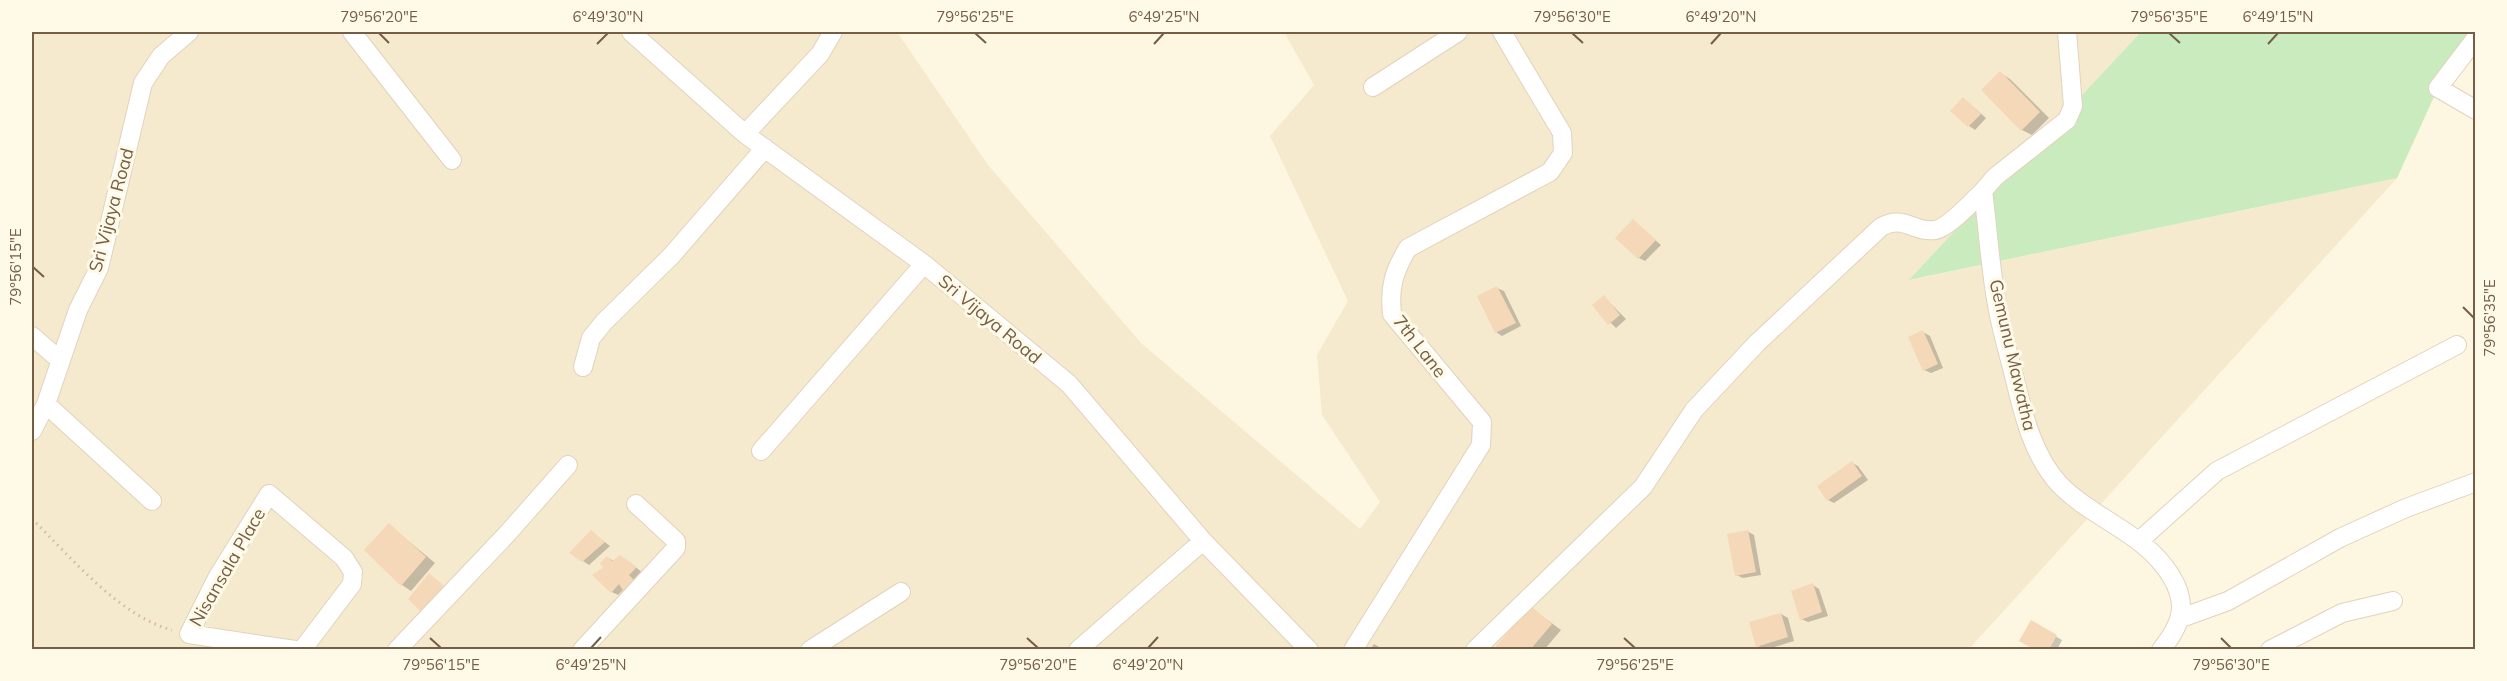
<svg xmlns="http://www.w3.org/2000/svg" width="2507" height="681" viewBox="0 0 2507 681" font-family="Mulish,sans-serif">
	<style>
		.residential { fill: #f5e9ce }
		.green { fill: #caebbe }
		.shadow { fill: #0003 }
		.building { fill: #f4d8b7 }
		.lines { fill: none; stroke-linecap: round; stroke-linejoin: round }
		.minor-casing { stroke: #e1d3bc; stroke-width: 20 }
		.path { stroke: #d8bb9a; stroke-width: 3; stroke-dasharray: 1.5 4.5; stroke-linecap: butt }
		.minor { stroke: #fff; stroke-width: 18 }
		.ticks { fill: none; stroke: #755e46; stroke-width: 2 }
		.labels { text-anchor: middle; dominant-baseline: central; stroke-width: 6; stroke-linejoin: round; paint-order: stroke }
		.street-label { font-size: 18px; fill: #755e46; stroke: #fff9e7 }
		.neatline { fill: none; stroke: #755e46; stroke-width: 2 }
		.ticks-label { font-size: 15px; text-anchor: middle; fill: #755e46 }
	</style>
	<rect width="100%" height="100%" fill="#fdf6e0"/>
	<path class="residential" d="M 32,32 L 897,32 L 988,165 L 1141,343 L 1360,529 L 1380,502 L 1322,415 L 1317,355 L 1348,301 L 1270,136 L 1314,85 L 1284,32 L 2141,32 L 1911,280 L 2397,178 L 1969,649 L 32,649 Z"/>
	<path class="green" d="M 2141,32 L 2474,32 L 2438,88 L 2397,178 L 1909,280 Z"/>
	<path class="shadow" d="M 2000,73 L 2010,79 L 2049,118 L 2032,135 L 2022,130 L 1983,90 Z
		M 1969,103 L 1986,118 L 1975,130 L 1969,126 Z
		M 1633,221 L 1661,245 L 1645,261 L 1639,258 Z
		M 1497,288 L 1504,291 L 1521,326 L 1502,336 L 1496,332 Z
		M 1604,297 L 1626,319 L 1616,328 L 1594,306 Z
		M 1923,332 L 1930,336 L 1943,368 L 1931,373 L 1924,370 Z
		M 1852,463 L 1858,466 L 1868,480 L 1834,503 L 1828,500 Z
		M 389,525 L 435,563 L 411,591 L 402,585 Z
		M 1747,531 L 1754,535 L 1761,575 L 1743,578 L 1736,575 Z
		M 591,532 L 610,546 L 589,565 L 583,561 Z
		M 608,558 L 614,561 L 627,561 L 642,572 L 634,580 L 640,586 L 624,589 L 618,595 L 612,592 L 605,568 Z
		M 1813,585 L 1819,589 L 1828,616 L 1808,622 L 1801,619 Z
		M 1531,608 L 1561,630 L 1544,650 L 1501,650 Z
		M 1781,614 L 1788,618 L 1794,641 L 1765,650 L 1758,646 Z
		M 2031,622 L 2062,640 L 2057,650 L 2038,650 Z
		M 1374,644 L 1381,648 L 1383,650 L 1370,650 Z"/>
	<path class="building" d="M 2000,71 L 2040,112 L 2021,131 L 1981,90 Z
		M 1963,97 L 1981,114 L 1968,127 L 1950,111 Z
		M 1633,219 L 1656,240 L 1638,259 L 1615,238 Z
		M 1497,286 L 1516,323 L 1495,333 L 1477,296 Z
		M 1604,295 L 1620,315 L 1608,325 L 1592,305 Z
		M 1923,330 L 1938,364 L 1923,371 L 1908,337 Z
		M 1852,461 L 1862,476 L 1827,501 L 1817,486 Z
		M 389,523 L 426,557 L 401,586 L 364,550 Z
		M 591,530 L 605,542 L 582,562 L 569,553 Z
		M 1748,530 L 1756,572 L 1735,576 L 1727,534 Z
		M 620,555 L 637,567 L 629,575 L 635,581 L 624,592 L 619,584 L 611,593 L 592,575 L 603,568 L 600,563 L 607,556 L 612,561 Z
		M 429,573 L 450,591 L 425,616 L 408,599 Z
		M 1813,583 L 1822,612 L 1800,620 L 1791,591 Z
		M 1531,606 L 1552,624 L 1530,650 L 1499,650 L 1496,646 Z
		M 1781,613 L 1788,637 L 1756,647 L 1749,622 Z
		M 2031,620 L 2057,635 L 2049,650 L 2035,650 L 2019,641 Z"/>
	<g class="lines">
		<g class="minor-casing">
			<path id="minor" d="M 352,32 L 452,160
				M 631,32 L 745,134 L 924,264 L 1069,384 L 1203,541 L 1309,650
				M 2067,32 L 2073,106 L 2067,120 L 1995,177 L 1983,191 C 1988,229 1990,267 1997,305 C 2001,328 2008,352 2014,376 C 2023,413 2032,454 2059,484 C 2093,519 2145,533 2171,576 C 2189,605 2181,625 2161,650
				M 2476,38 L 2438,88 L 2476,110
				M 1373,87 L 1458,32
				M 745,134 L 820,54 L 833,32
				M 32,336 L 61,361
				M 583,367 L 591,338 L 604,322 L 672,255 L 765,148
				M 46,404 L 152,501
				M 32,431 L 46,404 L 78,310 L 99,268 L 143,83 L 161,56 L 189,32
				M 761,451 L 924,264
				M 2139,541 L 2217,471 L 2457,345
				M 2181,618 L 2228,601 L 2340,538 L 2406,508 L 2476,482
				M 295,650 L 189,634 L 217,578 L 269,494 L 344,558 L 353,572 L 352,584 L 302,650
				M 397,650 L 507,534 L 568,465
				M 582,650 L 676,548 L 676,541 L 636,504
				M 810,650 L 901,592
				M 1078,650 L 1203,541
				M 1353,650 L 1481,445 L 1482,422 L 1392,314 C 1389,287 1394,271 1408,248 L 1550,172 L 1563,153 L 1562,133 L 1502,32
				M 1475,650 L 1643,487 L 1694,410 L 1757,343 L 1881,227 C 1904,214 1913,233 1935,230 C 1948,228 1973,201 1983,191
				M 2270,650 L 2342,613 L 2393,601"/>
		</g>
		<path class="path" d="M 32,519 C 71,557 119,616 172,630"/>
		<use href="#minor" class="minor"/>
	</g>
	<path class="ticks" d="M 379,33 L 389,43M 975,33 L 986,43M 1572,33 L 1583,43M 2169,33 L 2180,43M 597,44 L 608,33M 1154,44 L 1164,33M 1711,44 L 1721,33M 2268,44 L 2278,33M 33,267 L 44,277M 2463,307 L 2474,318M 430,638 L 441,648M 1027,638 L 1038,648M 1624,638 L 1635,648M 2221,638 L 2231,648M 591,648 L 601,637M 1148,648 L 1158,637"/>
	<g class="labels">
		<g class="street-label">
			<text transform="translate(111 210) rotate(-75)">Sri Vijaya Road</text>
			<text transform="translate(990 319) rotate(40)">Sri Vijaya Road</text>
			<text transform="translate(1420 346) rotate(52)">7th Lane</text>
			<text transform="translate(2013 355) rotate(77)">Gemunu Mawatha</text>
			<text transform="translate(227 567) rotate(-60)">Nisansala Place</text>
		</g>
	</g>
	<rect width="2507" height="681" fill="none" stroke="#fff9e7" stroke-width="66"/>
	<rect x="33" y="33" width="2441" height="615" class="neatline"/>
	<g class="ticks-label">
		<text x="379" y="22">79°56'20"E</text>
		<text x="608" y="22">6°49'30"N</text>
		<text x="975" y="22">79°56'25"E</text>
		<text x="1164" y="22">6°49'25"N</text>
		<text x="1572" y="22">79°56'30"E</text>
		<text x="1721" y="22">6°49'20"N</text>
		<text x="2169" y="22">79°56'35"E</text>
		<text x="2278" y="22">6°49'15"N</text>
		<text transform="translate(16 267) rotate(-90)" y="5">79°56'15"E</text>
		<text transform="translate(2490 318) rotate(-90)" y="5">79°56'35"E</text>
		<text x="441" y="670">79°56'15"E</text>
		<text x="591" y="670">6°49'25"N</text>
		<text x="1038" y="670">79°56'20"E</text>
		<text x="1148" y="670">6°49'20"N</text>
		<text x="1635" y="670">79°56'25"E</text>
		<text x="2231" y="670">79°56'30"E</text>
	</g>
</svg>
